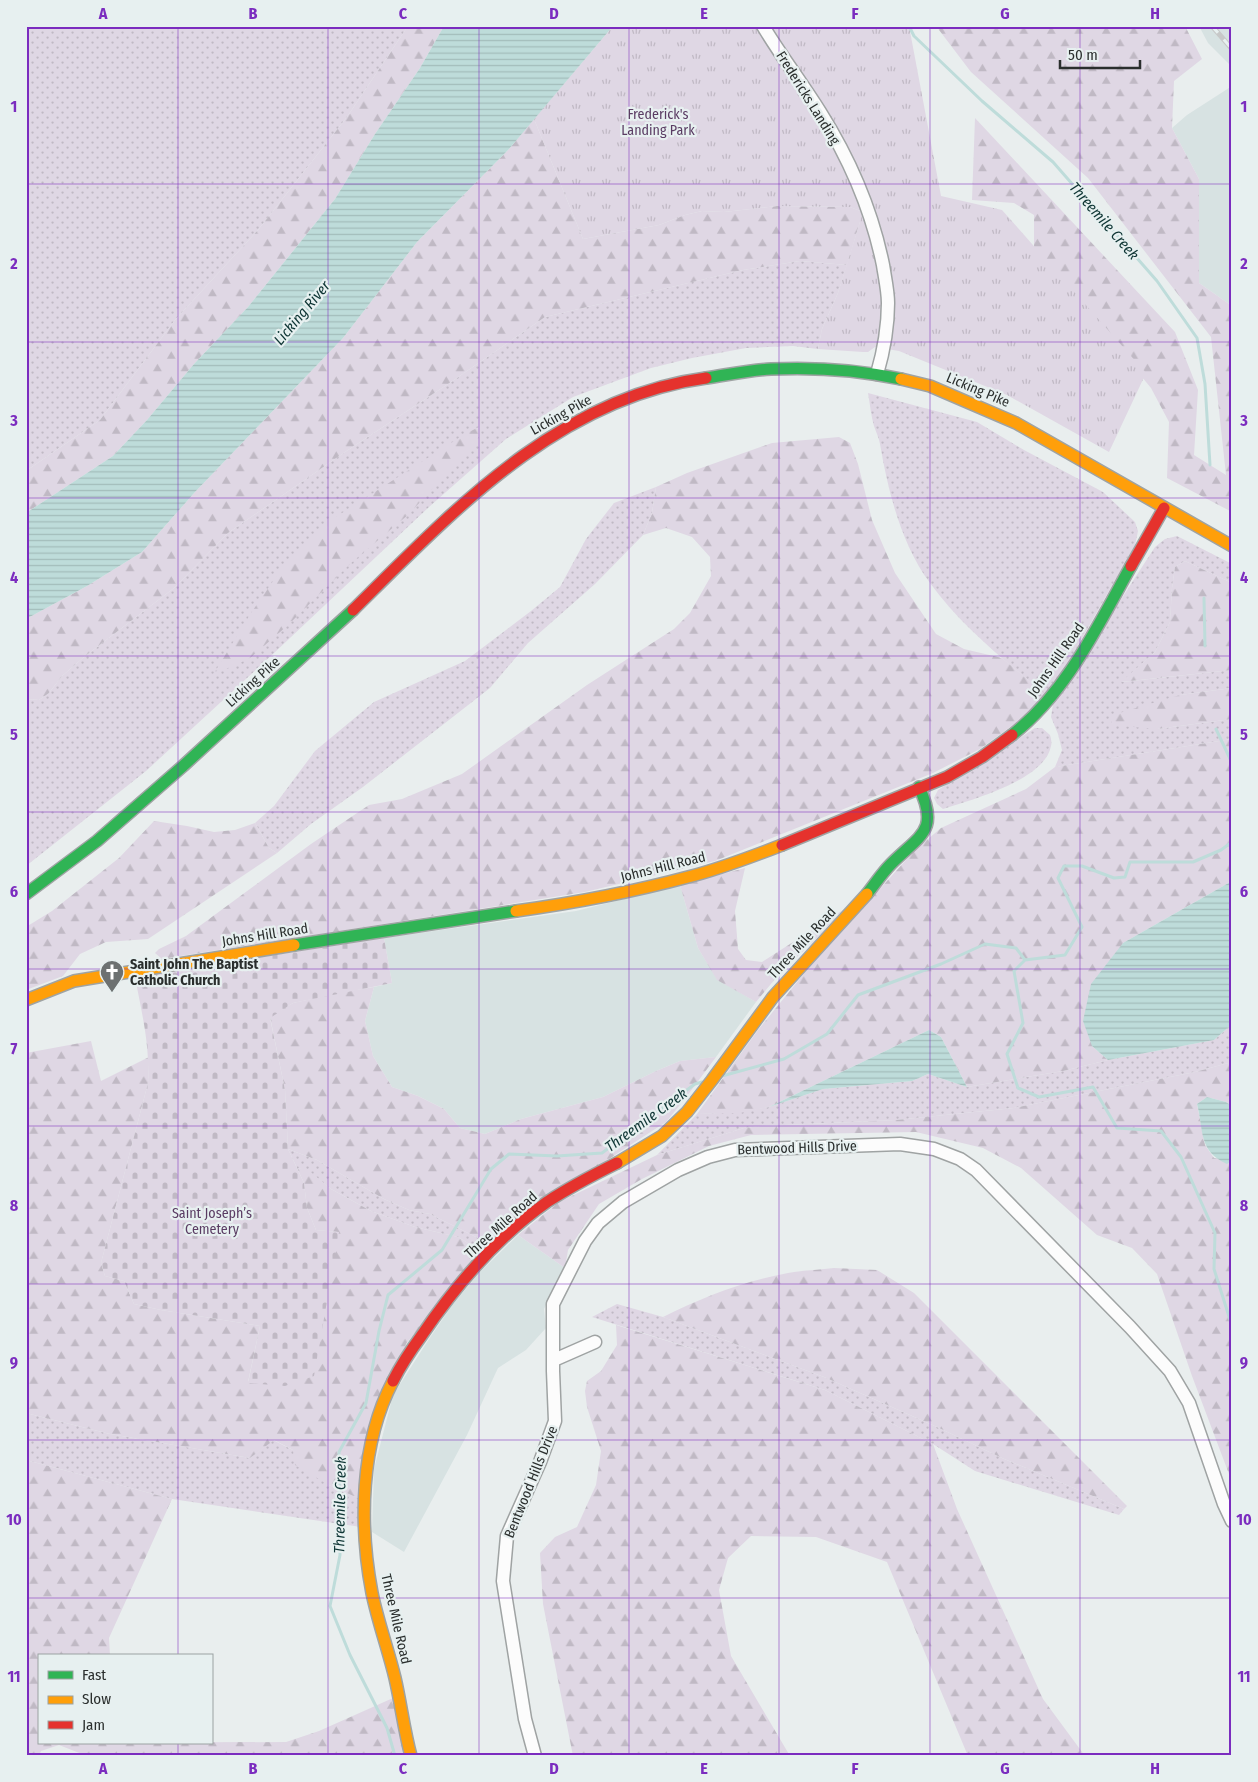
<svg xmlns="http://www.w3.org/2000/svg" width="1258" height="1782" viewBox="0 0 1258 1782" font-family="'Fira Sans Condensed',sans-serif">
	<style>
		.built { fill: #d7e2e2 }
		.grass { fill: url(#grass-dots) }
		.forest { fill: url(#forest-firs) }
		.cemetery { fill: url(#cemetery-stones) }
		.park { fill: url(#park-tufts) }
		.water { fill: url(#water-rules) }
		.lines { fill: none; stroke-linecap: round; stroke-linejoin: round }
		.stream { stroke: #bedcda; stroke-width: 3 }
		.street-casing { stroke: #9fa3a3; stroke-width: 15 }
		.fast-casing { stroke: #9fa3a3; stroke-width: 14 }
		.slow-casing { stroke: #9fa3a3; stroke-width: 14 }
		.jam-casing { stroke: #9fa3a3; stroke-width: 14 }
		.street { stroke: #fcfcfc; stroke-width: 12 }
		.fast { stroke: #30b455; stroke-width: 11 }
		.slow { stroke: #ff9f0a; stroke-width: 11 }
		.jam { stroke: #e5322d; stroke-width: 11 }
		.rail-casing { stroke: #c7c8c8; stroke-width: 5 }
		.rail { stroke: #e7f0f0; stroke-width: 3; stroke-dasharray: 9; stroke-linecap: butt }
		.grid { fill: none; stroke: #7b2cbf; stroke-width: 1; stroke-opacity: 0.55 }
		.labels { text-anchor: middle; dominant-baseline: central; stroke-width: 4.5; stroke-linejoin: round; paint-order: stroke }
		.street-label { font-size: 14px; fill: #2a2e2d; stroke: #e7f0f0 }
		.park-label { font-size: 14px; fill: #5a3c63; stroke: #e7f0f0 }
		.poi-label { font-size: 14px; font-weight: bold; fill: #2a2e2d; stroke: #e7f0f0; text-anchor: start }
		.water-label { font-size: 15px; font-style: italic; fill: #0e3534; stroke: #e7f0f0 }
		.neatline { fill: none; stroke: #7b2cbf; stroke-width: 2 }
		.grid-label { font-size: 16px; text-anchor: middle; font-weight: bold; fill: #7b2cbf }
	</style>
	<defs>
		<pattern id="grass-dots" width="8" height="8" patternUnits="userSpaceOnUse" patternTransform="scale(1.25)"><rect width="8" height="8" fill="#dfd7e4"/><path d="M2 2h.1M6 6h.1" fill="none" stroke="#c0b9c4" stroke-width="1.8" stroke-linecap="round"/></pattern>
		<pattern id="forest-firs" width="22" height="20" patternUnits="userSpaceOnUse" patternTransform="scale(1.25)"><rect width="22" height="20" fill="#dfd7e4"/><path d="M5 1l3.5 6h-7zM16 11l3.5 6h-7z" fill="#c0b9c4"/></pattern>
		<pattern id="cemetery-stones" width="16" height="16" patternUnits="userSpaceOnUse" patternTransform="scale(1.25)"><rect width="16" height="16" fill="#dfd7e4"/><path d="M2 7V4a2 2 0 0 1 4 0v3zM10 15v-3a2 2 0 0 1 4 0v3z" fill="#c0b9c4"/></pattern>
		<pattern id="park-tufts" width="24" height="20" patternUnits="userSpaceOnUse" patternTransform="scale(1.25)"><rect width="24" height="20" fill="#dfd7e4"/><path d="M3 7l-1-3M5 7V3M7 7l1-3M15 17l-1-3M17 17v-4M19 17l1-3" fill="none" stroke="#c0b9c4"/></pattern>
		<pattern id="water-rules" width="6" height="5" patternUnits="userSpaceOnUse" patternTransform="scale(1.25)"><rect width="6" height="5" fill="#bedcda"/><path d="M0 2.5h6" fill="none" stroke="#a3bdbb"/></pattern>
	</defs>
	<rect width="100%" height="100%" fill="#e9eeee"/>
	<path class="built" d="M 1199,26 L 1232,26 L 1232,67 L 1208,43 Z
		M 1232,86 L 1232,306 L 1199,283 L 1199,179 L 1172,128 L 1187,115 Z
		M 680,885 L 698,948 L 717,979 L 756,1002 L 716,1057 L 680,1061 L 656,1071 L 603,1097 L 521,1119 L 485,1134 L 460,1128 L 444,1109 L 418,1096 L 392,1087 L 373,1056 L 365,1021 L 374,987 L 392,983 L 384,938 L 576,911 Z
		M 518,1235 L 565,1268 L 544,1309 L 546,1328 L 526,1350 L 498,1368 L 467,1435 L 404,1552 L 372,1532 L 374,1469 L 393,1395 L 429,1339 L 453,1304 L 481,1271 Z"/>
	<path class="grass" d="M 26,26 L 408,26 L 347,117 L 258,230 L 175,320 L 100,420 L 26,471 Z
		M 800,261 L 847,265 L 838,293 L 822,329 L 818,349 L 793,346 L 746,348 L 692,358 L 651,368 L 573,397 L 506,439 L 429,507 L 273,654 L 146,771 L 26,866 L 26,699 L 39,700 L 49,693 L 62,676 L 84,657 L 174,588 L 228,533 L 345,452 L 451,382 L 545,317 L 743,270 Z
		M 868,393 L 977,422 L 1024,450 L 1103,492 L 1135,522 L 1138,531 L 1135,545 L 1071,658 L 1045,694 C 1004,660 961,626 930,583 C 901,544 888,491 880,444 C 879,438 876,432 874,426 C 871,416 870,404 868,393 Z
		M 656,487 L 652,513 L 643,535 L 595,584 L 528,643 L 490,688 L 363,787 L 311,824 L 277,853 L 269,848 L 255,823 L 274,806 L 315,751 L 374,702 L 465,661 L 531,611 L 560,587 L 586,539 L 614,503 Z
		M 1177,536 L 1232,564 L 1232,583 L 1185,561 L 1175,567 L 1172,588 L 1170,622 L 1155,652 L 1122,682 L 1232,670 L 1232,688 L 1180,695 L 1157,729 L 1232,719 L 1232,739 L 1055,767 L 1062,750 L 1058,734 L 1051,717 L 1053,704 L 1155,547 L 1165,539 Z
		M 1035,728 L 1042,728 L 1050,735 C 1051,738 1052,743 1051,746 C 1045,780 971,800 943,809 L 937,804 L 934,798 L 938,790 Z
		M 1232,1024 L 1232,1062 L 1195,1072 L 1014,1108 L 896,1120 L 761,1126 L 744,1128 L 657,1155 L 697,1114 L 740,1112 L 769,1107 L 823,1089 L 912,1081 L 928,1074 L 967,1087 L 1063,1071 L 1108,1060 L 1214,1040 Z
		M 288,1149 L 317,1160 L 384,1199 L 409,1210 L 430,1214 L 488,1243 L 481,1251 L 458,1237 L 415,1227 L 371,1211 L 331,1189 L 307,1170 L 297,1168 Z
		M 617,1304 L 663,1317 L 824,1377 L 937,1427 L 1002,1458 L 1124,1509 L 1119,1515 L 975,1471 L 933,1444 L 825,1390 L 592,1317 Z
		M 26,1413 L 110,1434 L 250,1458 L 273,1440 L 293,1450 L 329,1485 L 360,1499 L 361,1527 L 172,1499 L 26,1460 Z"/>
	<path class="forest" d="M 408,26 L 444,26 L 420,68 L 375,134 L 335,199 L 248,307 L 194,364 L 147,420 L 113,456 L 26,513 L 26,471 L 100,420 L 175,320 L 258,230 L 347,117 Z
		M 936,26 L 1185,26 L 1202,59 L 1174,81 L 1172,128 L 1199,179 L 1199,283 L 1232,306 L 1232,512 L 1167,478 L 1169,422 L 1151,388 L 1034,247 L 1034,215 L 1014,203 L 972,200 L 975,118 L 1175,332 L 1198,390 L 1194,455 L 1226,475 L 1211,337 L 1088,178 L 971,72 Z
		M 534,119 L 583,239 L 659,225 L 685,215 L 702,211 L 724,212 L 777,206 L 850,207 L 863,212 L 847,265 L 800,261 L 743,270 L 545,317 L 451,382 L 345,452 L 228,533 L 174,588 L 84,657 L 62,676 L 49,693 L 39,700 L 26,699 L 26,619 L 87,586 L 142,552 L 195,492 L 343,338 L 417,242 L 509,149 Z
		M 483,425 L 475,446 L 447,473 L 409,514 L 351,563 L 287,626 L 250,658 L 213,675 L 251,613 L 282,568 L 328,522 L 465,434 Z
		M 839,437 L 850,443 L 858,464 L 872,520 L 895,573 L 936,634 L 964,649 L 1002,658 L 1045,694 L 1020,720 L 980,749 L 933,773 L 715,861 L 585,892 L 162,959 L 155,953 L 159,949 L 186,936 L 311,844 L 369,805 L 402,799 L 462,774 L 587,685 L 674,629 L 690,613 L 711,576 L 710,557 L 692,537 L 666,528 L 643,535 L 652,513 L 656,487 L 687,473 L 772,443 Z
		M 1185,561 L 1232,583 L 1232,670 L 1121,682 L 1155,652 L 1170,622 L 1172,588 L 1175,567 Z
		M 1232,688 L 1232,719 L 1157,729 L 1110,725 L 1116,714 L 1180,695 Z
		M 1232,739 L 1232,881 L 1123,943 L 1092,1046 L 1108,1060 L 1063,1071 L 967,1087 L 941,1037 L 929,1030 L 769,1107 L 740,1113 L 697,1114 L 758,1030 L 811,965 L 915,850 L 941,828 L 1026,789 L 1055,767 Z
		M 154,821 L 187,826 L 214,832 L 235,830 L 255,823 L 269,848 L 277,853 L 148,939 L 106,942 L 80,954 L 63,976 L 26,990 L 26,927 L 52,911 L 119,858 Z
		M 745,868 L 735,911 L 738,949 L 746,960 L 762,962 L 843,910 L 813,942 L 780,973 L 756,1002 L 717,980 L 698,948 L 680,885 Z
		M 374,987 L 365,1021 L 373,1056 L 392,1087 L 418,1096 L 444,1109 L 460,1128 L 485,1134 L 521,1119 L 603,1097 L 656,1071 L 680,1061 L 716,1057 L 684,1100 L 666,1122 L 618,1153 L 488,1243 L 430,1214 L 409,1210 L 384,1199 L 317,1160 L 288,1149 L 285,1090 L 270,1017 L 293,1003 L 343,992 Z
		M 91,1041 L 101,1081 L 149,1057 L 148,1083 L 101,1263 L 105,1276 L 124,1281 L 134,1304 L 161,1310 L 260,1326 L 248,1382 L 338,1232 L 316,1230 L 307,1208 L 304,1183 L 297,1168 L 307,1169 L 331,1189 L 371,1211 L 415,1227 L 458,1237 L 481,1251 L 406,1344 L 360,1499 L 329,1485 L 295,1465 L 293,1450 L 274,1440 L 250,1458 L 110,1434 L 26,1413 L 26,1053 Z
		M 1232,1062 L 1232,1106 L 1226,1102 L 1207,1097 L 1197,1104 L 1205,1145 L 1214,1158 L 1231,1161 L 1232,1155 L 1232,1482 L 1192,1376 L 1157,1274 L 1132,1248 L 1097,1235 L 1021,1168 L 983,1148 L 916,1132 L 751,1135 L 709,1146 L 642,1179 L 599,1204 L 568,1250 L 565,1268 L 518,1235 L 559,1202 L 657,1155 L 744,1128 L 761,1126 L 896,1120 L 1014,1108 L 1195,1072 Z
		M 834,1268 L 877,1270 L 914,1293 L 1127,1506 L 1124,1509 L 1002,1458 L 937,1427 L 824,1377 L 663,1317 C 703,1297 744,1281 788,1273 C 803,1270 819,1270 834,1268 Z
		M 616,1325 L 825,1390 L 933,1444 L 957,1509 L 1043,1699 L 1085,1756 L 968,1756 L 887,1562 L 816,1537 L 751,1536 L 728,1558 L 719,1590 L 731,1656 L 790,1756 L 573,1756 L 543,1604 L 540,1553 L 555,1537 L 577,1527 L 596,1485 L 601,1451 L 587,1407 L 585,1391 L 587,1381 L 601,1371 L 617,1345 Z
		M 26,1460 L 172,1499 L 109,1638 L 110,1656 L 39,1656 L 39,1743 L 286,1742 L 319,1731 L 393,1698 L 405,1756 L 87,1756 L 59,1745 L 41,1751 L 39,1756 L 26,1756 Z"/>
	<path class="cemetery" d="M 384,938 L 392,983 L 293,1003 L 270,1018 L 285,1090 L 288,1149 L 304,1183 L 307,1208 L 316,1230 L 339,1232 L 314,1376 L 285,1386 L 248,1383 L 260,1326 L 161,1310 L 134,1304 L 124,1281 L 105,1276 L 101,1263 L 148,1083 C 150,1045 142,1014 135,977 Z"/>
	<path class="park" d="M 613,26 L 909,26 L 941,196 L 1002,210 L 1146,373 L 1109,452 L 1007,395 L 899,351 L 875,347 L 868,352 L 863,352 L 818,349 L 822,329 L 838,293 L 863,212 L 850,207 L 777,206 L 724,212 L 702,211 L 685,215 L 659,225 L 583,239 L 534,119 Z"/>
	<path class="water" d="M 444,26 L 613,26 L 509,149 L 417,242 L 343,338 L 195,492 L 142,552 L 87,586 L 26,619 L 26,513 L 113,456 L 147,420 L 194,364 L 248,307 L 335,199 L 375,134 L 420,68 Z
		M 1232,881 L 1232,1024 L 1214,1040 L 1108,1060 L 1092,1046 L 1083,1021 L 1091,984 L 1123,943 Z
		M 929,1030 L 941,1037 L 967,1087 L 928,1074 L 912,1081 L 823,1089 L 769,1107 Z
		M 1207,1097 L 1226,1102 L 1232,1106 L 1232,1155 L 1231,1161 L 1227,1164 C 1198,1151 1204,1131 1197,1104 Z"/>
	<g class="lines">
		<path class="stream" d="M 909,26 L 914,36 L 982,101 L 1053,162 L 1157,281 L 1197,338 L 1205,384 L 1210,465
			M 1204,598 L 1205,646
			M 1216,729 L 1232,763
			M 1025,960 L 1014,971 L 1023,1023 L 1007,1054 L 1018,1088 L 1039,1097 L 1093,1087 L 1117,1128 L 1161,1131 L 1181,1157 L 1215,1233 L 1214,1269 L 1232,1326
			M 722,1076 L 784,1059 L 827,1034 L 858,995 L 941,964 L 985,944 L 1016,948 L 1025,960 L 1065,955 L 1082,927 L 1058,878 L 1064,866 L 1082,866 L 1114,878 L 1125,877 L 1130,862 L 1193,862 L 1221,850 L 1232,842
			M 395,1756 L 387,1728 L 350,1655 L 330,1606 L 340,1555 L 339,1452 L 366,1403 L 379,1331 L 388,1295 L 442,1250 L 491,1169 L 509,1154 L 557,1156 L 602,1153 L 695,1084 L 702,1082"/>
		<g class="street-casing">
			<path id="street" d="M 763,26 C 781,56 802,83 820,112 C 849,158 872,211 883,265 C 885,278 888,291 888,303 C 888,328 884,350 877,374
				M 554,1360 L 595,1342
				M 535,1756 L 525,1719 L 503,1581 L 507,1536 L 540,1462 L 555,1421 L 553,1371 L 553,1304 L 585,1241 L 598,1223 L 623,1202 L 678,1170 L 708,1157 L 735,1150 L 900,1144 L 934,1149 L 960,1159 L 976,1170 L 1130,1327 L 1170,1371 L 1189,1403 L 1224,1504 L 1232,1521"/>
		</g>
		<g class="fast-casing">
			<path id="fast" d="M 706,378 C 727,375 749,370 771,369 C 814,367 859,370 901,379
				M 1012,735 C 1067,692 1098,625 1131,566
				M 26,894 L 97,841 L 183,766 L 353,610
				M 867,894 C 875,884 882,873 891,864 C 920,835 940,831 919,787
				M 294,945 L 516,911"/>
		</g>
		<g class="slow-casing">
			<path id="slow" d="M 901,379 L 930,386 L 1016,423 L 1232,546
				M 516,911 C 574,903 632,892 688,877 C 720,869 751,857 782,845
				M 26,1000 L 74,981 L 294,945
				M 617,1163 L 662,1136 L 687,1112 L 712,1080 L 773,997 L 867,894
				M 393,1381 C 360,1444 359,1525 372,1593 C 378,1622 388,1649 395,1678 C 401,1704 404,1730 411,1756"/>
		</g>
		<g class="jam-casing">
			<path id="jam" d="M 1131,566 L 1164,508
				M 353,610 C 453,511 559,397 706,378
				M 782,845 L 947,777 L 982,757 L 1012,735
				M 393,1381 C 401,1365 411,1350 422,1335 C 456,1285 497,1237 547,1202 C 570,1187 593,1175 617,1163"/>
		</g>
		<use href="#street" class="street"/>
		<use href="#fast" class="fast"/>
		<use href="#slow" class="slow"/>
		<use href="#jam" class="jam"/>
		<g class="rail-casing">
			<path id="rail" d="M 1212,26 L 1232,49"/>
		</g>
		<use href="#rail" class="rail"/>
	</g>
	<path class="grid" d="M 178,26 L 178,1656M 328,26 L 328,1756M 479,26 L 479,1756M 629,26 L 629,1756M 779,26 L 779,1756M 930,26 L 930,1756M 1080,26 L 1080,1756M 26,184 L 1232,184M 26,342 L 1232,342M 26,498 L 1232,498M 26,656 L 1232,656M 26,812 L 1232,812M 26,969 L 1232,969M 26,1126 L 1232,1126M 26,1284 L 1232,1284M 26,1440 L 1232,1440M 26,1598 L 1232,1598M 178,1743 L 178,1756"/>
	<defs>
		<g id="church-pin" transform="scale(1.25)"><path d="M0 17L-7.5 6A9.5 9.5 0 1 1 7.5 6Z" fill="#6d7171" stroke="#e7f0f0"/><path d="M-1.2-6h2.4v3.5h3.3v2.4h-3.3V6h-2.4V-.1h-3.3v-2.4h3.3Z" fill="#fff"/></g>
	</defs>
	<g fill-rule="evenodd">
		<use href="#church-pin" x="112" y="972"/>
	</g>
	<g class="labels">
		<g class="street-label">
			<text transform="translate(808 98) rotate(58)">Fredericks Landing</text>
			<text transform="translate(978 390) rotate(23)">Licking Pike</text>
			<text transform="translate(561 415) rotate(-29)">Licking Pike</text>
			<text transform="translate(1056 660) rotate(-55)">Johns Hill Road</text>
			<text transform="translate(253 682) rotate(-42)">Licking Pike</text>
			<text transform="translate(663 867) rotate(-14)">Johns Hill Road</text>
			<text transform="translate(265 935) rotate(-9)">Johns Hill Road</text>
			<text transform="translate(802 943) rotate(-47)">Three Mile Road</text>
			<text transform="translate(797 1148) rotate(-2)">Bentwood Hills Drive</text>
			<text transform="translate(501 1225) rotate(-42)">Three Mile Road</text>
			<text transform="translate(531 1482) rotate(-68)">Bentwood Hills Drive</text>
			<text transform="translate(396 1619) rotate(77)">Three Mile Road</text>
		</g>
		<g class="park-label">
			<text x="658" y="114">Frederick's<tspan x="658" dy="16">Landing Park</tspan></text>
			<text x="212" y="1213">Saint Joseph’s<tspan x="212" dy="16">Cemetery</tspan></text>
		</g>
		<g class="poi-label">
			<text x="130" y="964">Saint John The Baptist<tspan x="130" dy="16">Catholic Church</tspan></text>
		</g>
		<g class="water-label">
			<text transform="translate(1104 221) rotate(49)">Threemile Creek</text>
			<text transform="translate(302 313) rotate(-50)">Licking River</text>
			<text transform="translate(646 1120) rotate(-36)">Threemile Creek</text>
			<text transform="translate(340 1505) rotate(-89)">Threemile Creek</text>
		</g>
	</g>
	<rect width="1258" height="1782" fill="none" stroke="#e7f0f0" stroke-width="55"/>
	<rect x="38" y="1654" width="175" height="90" fill="#e7f0f0" stroke="#9ba2a2"/>
	<rect x="48" y="1671" width="25" height="8" fill="#30b455" stroke="#9ba2a2"/>
	<text x="82" y="1680" font-size="15" fill="#2a2e2d">Fast</text>
	<rect x="48" y="1696" width="25" height="8" fill="#ff9f0a" stroke="#9ba2a2"/>
	<text x="82" y="1704" font-size="15" fill="#2a2e2d">Slow</text>
	<rect x="48" y="1721" width="25" height="8" fill="#e5322d" stroke="#9ba2a2"/>
	<text x="82" y="1730" font-size="15" fill="#2a2e2d">Jam</text>
	<path d="M1060 60v8h80v-8" fill="none" stroke="#2a2e2d" stroke-width="2.5"/>
	<text x="1068" y="60" font-size="15" fill="#2a2e2d" stroke="#e7f0f0" stroke-width="4" paint-order="stroke">50 m</text>
	<rect x="28" y="28" width="1202" height="1726" class="neatline"/>
	<g class="grid-label">
		<text x="103" y="19">A</text>
		<text x="253" y="19">B</text>
		<text x="403" y="19">C</text>
		<text x="554" y="19">D</text>
		<text x="704" y="19">E</text>
		<text x="855" y="19">F</text>
		<text x="1005" y="19">G</text>
		<text x="1155" y="19">H</text>
		<text x="14" y="112">1</text>
		<text x="1244" y="112">1</text>
		<text x="14" y="269">2</text>
		<text x="1244" y="269">2</text>
		<text x="14" y="426">3</text>
		<text x="1244" y="426">3</text>
		<text x="14" y="583">4</text>
		<text x="1244" y="583">4</text>
		<text x="14" y="740">5</text>
		<text x="1244" y="740">5</text>
		<text x="14" y="897">6</text>
		<text x="1244" y="897">6</text>
		<text x="14" y="1054">7</text>
		<text x="1244" y="1054">7</text>
		<text x="14" y="1211">8</text>
		<text x="1244" y="1211">8</text>
		<text x="14" y="1368">9</text>
		<text x="1244" y="1368">9</text>
		<text x="14" y="1525">10</text>
		<text x="1244" y="1525">10</text>
		<text x="14" y="1682">11</text>
		<text x="1244" y="1682">11</text>
		<text x="103" y="1774">A</text>
		<text x="253" y="1774">B</text>
		<text x="403" y="1774">C</text>
		<text x="554" y="1774">D</text>
		<text x="704" y="1774">E</text>
		<text x="855" y="1774">F</text>
		<text x="1005" y="1774">G</text>
		<text x="1155" y="1774">H</text>
	</g>
</svg>
